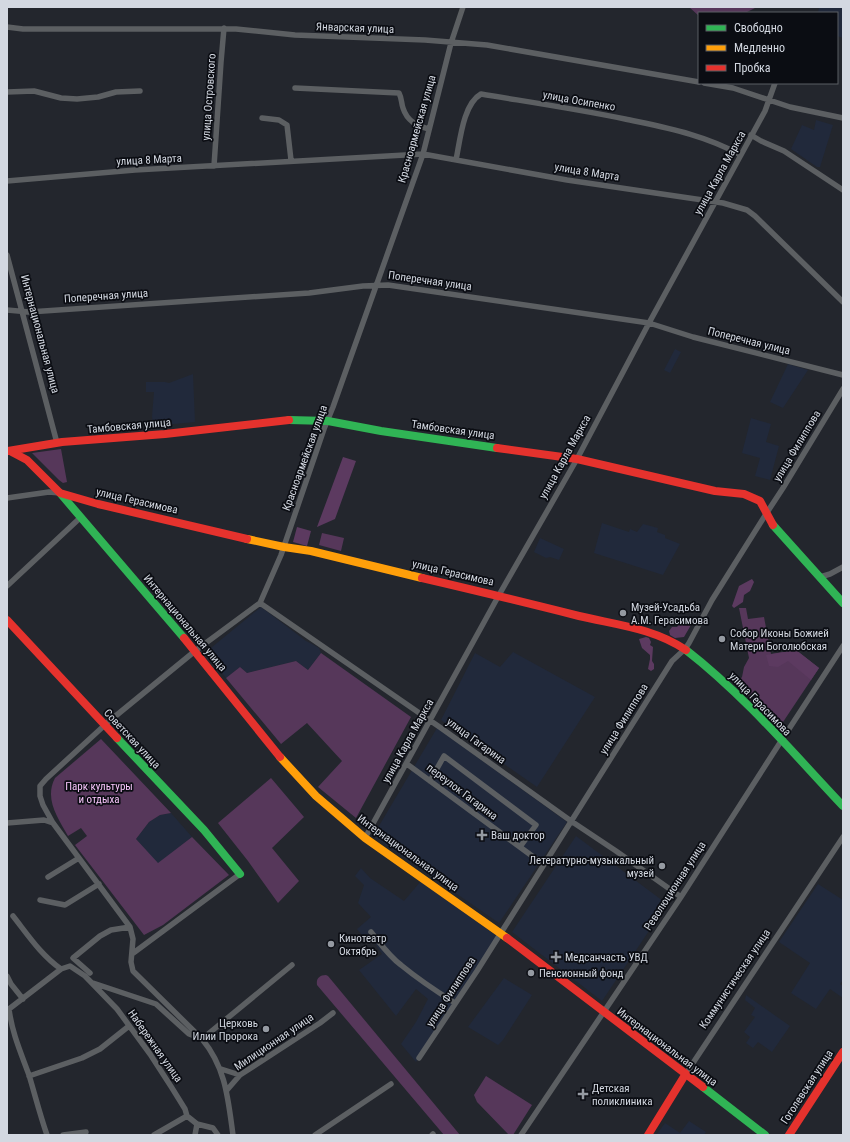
<svg xmlns="http://www.w3.org/2000/svg" width="850" height="1142" viewBox="0 0 850 1142" font-family="'Roboto Condensed',sans-serif">
	<style>
		.built { fill: #21293b }
		.green { fill: #56375a }
		.forest { fill: #5c3a60 }
		.lines { fill: none; stroke-linecap: round; stroke-linejoin: round }
		.street { stroke: #5c5f62; stroke-width: 5.5 }
		.fast { stroke: #30b455; stroke-width: 8 }
		.slow { stroke: #ff9f0a; stroke-width: 8 }
		.jam { stroke: #e5322d; stroke-width: 8 }
		.poi-dot { fill: #959aa2; stroke: #0b0d13; stroke-width: 1.5 }
		.labels { text-anchor: middle; dominant-baseline: central; stroke-width: 3.5; stroke-linejoin: round; paint-order: stroke }
		.street-label { font-size: 11px; fill: #d3d8e1; stroke: #0b0d13 }
		.poi-label { font-size: 11px; fill: #d3d8e1; stroke: #0b0d13; text-anchor: start }
		.park-label { font-size: 11px; fill: #f7c4fa; stroke: #0b0d13 }
	</style>
	<rect width="100%" height="100%" fill="#23262d"/>
	<path class="built" d="M 819,7 L 843,7 L 843,38 L 837,36 L 837,13 L 818,13 Z
		M 816,120 L 833,125 L 820,167 L 817,167 L 791,149 L 802,125 L 814,130 Z
		M 675,349 L 681,352 L 670,373 L 664,370 Z
		M 788,364 L 808,370 L 783,408 L 770,402 Z
		M 193,374 L 195,422 L 153,426 L 152,416 L 154,392 L 146,392 L 146,382 L 165,382 L 169,383 Z
		M 751,418 L 771,424 L 766,442 L 779,446 L 770,480 L 755,476 L 760,458 L 742,453 Z
		M 602,523 L 629,532 L 630,529 L 637,532 L 643,524 L 658,528 L 657,532 L 665,535 L 665,538 L 680,544 L 663,575 L 594,553 Z
		M 540,538 L 564,549 L 559,560 L 550,557 L 546,558 L 534,552 Z
		M 261,607 L 306,641 L 312,644 L 319,648 L 321,653 L 308,670 L 296,661 L 247,673 L 240,667 L 226,678 L 206,652 Z
		M 513,652 L 595,697 L 537,787 L 441,720 L 475,653 L 500,667 Z
		M 437,728 L 567,822 L 499,923 L 373,836 Z
		M 171,813 L 192,837 L 158,864 L 136,839 L 149,822 L 160,815 Z
		M 576,836 L 667,904 L 602,1001 L 512,932 Z
		M 361,868 L 370,878 L 404,901 L 421,881 L 498,937 L 416,1062 L 401,1044 L 416,1022 L 428,999 L 416,989 L 396,1016 L 359,970 L 382,954 L 374,942 L 368,942 L 357,929 L 371,917 L 358,903 L 364,885 L 355,876 Z
		M 818,884 L 843,900 L 843,980 L 840,984 L 843,986 L 843,998 L 830,989 L 816,1009 L 791,993 L 810,963 L 779,942 Z
		M 504,978 L 532,995 L 503,1040 L 498,1045 L 468,1027 Z
		M 746,995 L 790,1026 L 772,1052 L 758,1042 L 753,1048 L 746,1043 L 750,1037 L 744,1032 L 755,1017 L 751,1015 L 755,1008 L 745,1000 Z
		M 689,1121 L 706,1132 L 704,1135 L 656,1135 L 665,1123 L 680,1133 Z"/>
	<path class="green" d="M 689,7 L 757,7 L 745,13 L 699,13 L 699,16 Z
		M 61,449 L 67,482 L 63,483 L 59,480 L 32,453 Z
		M 322,533 L 344,538 L 341,551 L 319,545 Z
		M 739,608 L 746,608 L 748,619 L 764,617 L 771,654 L 796,650 L 819,668 L 781,725 L 779,727 L 736,684 L 742,677 L 744,667 L 749,658 Z
		M 321,653 L 411,717 L 356,818 L 318,787 L 342,761 L 307,723 L 281,744 L 226,678 L 240,667 L 247,673 L 296,661 L 308,670 Z
		M 101,739 L 171,813 L 160,815 L 149,822 L 136,839 L 158,863 L 192,837 L 229,875 L 163,925 L 144,935 L 75,845 L 87,836 L 81,828 L 68,836 C 58,818 44,799 55,778 Z
		M 271,778 L 304,817 L 272,848 L 299,881 L 278,903 L 248,861 L 218,823 Z
		M 326,975 L 328,976 L 460,1135 L 444,1135 L 317,985 C 316,979 319,975 326,975 Z
		M 486,1076 L 532,1105 L 513,1135 L 509,1135 L 477,1102 L 474,1095 Z"/>
	<path class="forest" d="M 343,457 L 356,461 L 335,519 L 317,527 Z
		M 297,527 L 311,531 L 307,546 L 293,542 Z
		M 752,579 L 754,582 L 750,591 L 744,595 L 743,602 L 734,608 L 732,606 L 739,586 Z
		M 682,621 L 686,621 L 691,625 L 684,637 L 675,638 L 670,635 L 669,631 L 672,627 L 677,627 Z
		M 646,637 L 649,638 L 651,642 L 650,645 L 653,647 L 652,661 L 654,664 L 654,669 L 651,671 L 648,669 L 650,659 L 650,655 L 642,648 L 639,639 Z
		M 796,650 L 819,668 L 811,680 L 788,661 L 778,667 L 769,666 L 766,655 Z"/>
	<g class="lines">
		<path class="street" d="M 7,27 L 23,29 L 236,29 L 295,35 L 425,40 L 487,45 L 699,82
			M 704,83 L 733,88 L 790,107 L 843,118
			M 295,88 L 399,93 C 402,99 401,102 403,108 C 407,121 417,126 429,129
			M 7,92 L 34,91 L 61,98 L 77,99 L 98,97 L 116,92 L 140,91
			M 262,118 L 279,120 L 287,125 L 291,160
			M 751,135 L 761,141 L 784,151 L 843,190
			M 456,160 C 460,141 463,104 481,94 C 529,102 577,109 625,119 C 667,128 702,134 741,155
			M 214,166 L 221,62 L 224,28
			M 7,181 L 135,170 L 423,154 L 567,180 L 723,203 L 747,210 L 755,216 L 843,302
			M 7,255 L 57,443
			M 7,310 L 29,312 L 309,293 L 363,286 L 388,285 L 649,323 L 693,337 L 843,375
			M 7,498 L 49,492 L 60,493
			M 820,577 L 830,574 L 843,567
			M 7,586 L 81,517
			M 260,603 L 441,728 L 571,821 L 616,851 L 681,897
			M 407,764 L 543,864
			M 430,781 L 444,756 L 536,825 L 520,847
			M 7,823 L 44,820 L 53,823
			M 365,838 L 499,595 L 577,459 L 649,323 L 765,111 L 775,83
			M 48,877 L 79,858
			M 40,900 L 65,905 L 99,884
			M 13,916 C 28,935 41,955 61,969
			M 371,932 C 380,943 389,956 401,965 C 418,979 436,991 455,1003
			M 132,954 L 240,874
			M 90,973 L 73,958 L 100,936 L 111,930 L 130,927
			M 7,976 L 11,984 L 23,999
			M 93,983 L 156,1004 L 189,1034 L 200,1038
			M 202,1039 L 292,965
			M 419,1058 L 477,971 L 672,661 L 685,649 L 689,643 L 712,600 L 766,514 L 783,488 L 843,389
			M 221,1069 L 240,1075
			M 685,1075 L 843,837
			M 29,1076 L 82,1058 L 100,1049 L 129,1026
			M 227,1090 L 240,1075 L 320,1023 L 333,1013
			M 47,1135 C 40,1115 35,1095 29,1075 C 21,1053 12,1033 9,1009 L 61,969 L 70,966 L 85,976 L 117,1009 L 150,1054 L 172,1088 L 185,1109 L 187,1116 L 197,1124 L 213,1128 L 218,1135
			M 63,1135 L 86,1132
			M 154,1135 L 187,1116
			M 195,1135 L 197,1124
			M 233,1135 C 228,1099 226,1068 202,1039 L 133,971 L 131,962 L 133,939 L 130,927 L 53,823 L 43,805 L 40,796 L 40,786 L 46,779 L 107,723 L 195,651 L 260,603 L 281,555 L 324,429 L 333,407 L 423,154 L 451,43 L 463,7
			M 315,1135 L 391,1084
			M 432,1135 L 433,1134
			M 521,1135 L 681,897 L 774,752 L 843,646"/>
		<path class="fast" d="M 289,420 L 328,421 L 381,431 L 497,448
			M 60,493 L 184,638
			M 773,525 L 843,603
			M 686,650 C 744,695 793,753 843,806
			M 117,738 L 204,830 L 240,874
			M 703,1087 L 765,1135"/>
		<path class="slow" d="M 247,539 L 284,547 L 311,551 L 422,578
			M 280,757 L 316,796 L 365,838 L 507,938"/>
		<path class="jam" d="M 497,448 L 577,459 L 715,491 L 744,494 L 760,501 L 773,525
			M 8,451 L 62,442 L 165,434 L 289,420
			M 10,451 L 27,460 L 60,493 L 98,504 L 247,539
			M 422,578 C 474,590 527,603 579,616 C 617,625 653,628 686,650
			M 7,620 L 117,738
			M 184,638 L 280,757
			M 507,938 L 703,1087
			M 648,1135 L 685,1075
			M 789,1135 L 843,1052"/>
	</g>
	<g class="poi-dot">
		<circle cx="623" cy="613" r="4"/>
		<circle cx="722" cy="639" r="4"/>
		<path d="M480 829h4v4h4v4h-4v4h-4v-4h-4v-4h4z"/>
		<circle cx="662" cy="866" r="4"/>
		<circle cx="331" cy="944" r="4"/>
		<path d="M554 951h4v4h4v4h-4v4h-4v-4h-4v-4h4z"/>
		<circle cx="531" cy="973" r="4"/>
		<circle cx="266" cy="1029" r="4"/>
		<path d="M581 1088h4v4h4v4h-4v4h-4v-4h-4v-4h4z"/>
	</g>
	<g class="labels">
		<g class="street-label">
			<text transform="translate(355 28) rotate(2)">Январская улица</text>
			<text transform="translate(209 97) rotate(-86)">улица Островского</text>
			<text transform="translate(579 101) rotate(10)">улица Осипенко</text>
			<text transform="translate(417 129) rotate(-74)">Красноармейская улица</text>
			<text transform="translate(149 160) rotate(-3)">улица 8 Марта</text>
			<text transform="translate(587 172) rotate(9)">улица 8 Марта</text>
			<text transform="translate(720 173) rotate(-61)">улица Карла Маркса</text>
			<text transform="translate(430 281) rotate(8)">Поперечная улица</text>
			<text transform="translate(106 296) rotate(-4)">Поперечная улица</text>
			<text transform="translate(40 334) rotate(75)">Интернациональная улица</text>
			<text transform="translate(749 341) rotate(14)">Поперечная улица</text>
			<text transform="translate(129 426) rotate(-5)">Тамбовская улица</text>
			<text transform="translate(453 430) rotate(8)">Тамбовская улица</text>
			<text transform="translate(797 446) rotate(-59)">улица Филиппова</text>
			<text transform="translate(565 457) rotate(-61)">улица Карла Маркса</text>
			<text transform="translate(305 458) rotate(-70)">Красноармейская улица</text>
			<text transform="translate(137 501) rotate(13)">улица Герасимова</text>
			<text transform="translate(453 573) rotate(13)">улица Герасимова</text>
			<text transform="translate(185 623) rotate(50)">Интернациональная улица</text>
			<text transform="translate(760 704) rotate(46)">улица Герасимова</text>
			<text transform="translate(624 719) rotate(-58)">улица Филиппова</text>
			<text transform="translate(132 739) rotate(47)">Советская улица</text>
			<text transform="translate(408 741) rotate(-61)">улица Карла Маркса</text>
			<text transform="translate(476 741) rotate(36)">улица Гагарина</text>
			<text transform="translate(462 792) rotate(37)">переулок Гагарина</text>
			<text transform="translate(408 853) rotate(36)">Интернациональная улица</text>
			<text transform="translate(675 886) rotate(-57)">Революционная улица</text>
			<text transform="translate(735 979) rotate(-56)">Коммунистическая улица</text>
			<text transform="translate(451 992) rotate(-57)">улица Филиппова</text>
			<text transform="translate(274 1042) rotate(-34)">Милиционная улица</text>
			<text transform="translate(155 1046) rotate(55)">Набережная улица</text>
			<text transform="translate(667 1047) rotate(37)">Интернациональная улица</text>
			<text transform="translate(807 1087) rotate(-57)">Гоголевская улица</text>
		</g>
		<g class="poi-label">
			<text x="631" y="607">Музей-Усадьба<tspan x="631" dy="13">А.М. Герасимова</tspan></text>
			<text x="730" y="633">Собор Иконы Божией<tspan x="730" dy="13">Матери Боголюбская</tspan></text>
			<text x="491" y="835">Ваш доктор</text>
			<text x="654" y="860" text-anchor="end">Летературно-музыкальный<tspan x="654" dy="13">музей</tspan></text>
			<text x="339" y="938">Кинотеатр<tspan x="339" dy="13">Октябрь</tspan></text>
			<text x="565" y="957">Медсанчасть УВД</text>
			<text x="539" y="973">Пенсионный фонд</text>
			<text x="258" y="1023" text-anchor="end">Церковь<tspan x="258" dy="13">Илии Пророка</tspan></text>
			<text x="592" y="1088">Детская<tspan x="592" dy="13">поликлиника</tspan></text>
		</g>
		<g class="park-label">
			<text x="99" y="786">Парк культуры<tspan x="99" dy="13">и отдыха</tspan></text>
		</g>
	</g>
	<rect width="850" height="1142" fill="none" stroke="#d3d8e1" stroke-width="16"/>
	<rect x="698" y="12" width="140" height="72" fill="#0b0d13" stroke="#5b5e65"/>
	<rect x="706" y="25" width="20" height="6" fill="#30b455" stroke="#5b5e65"/>
	<text x="734" y="32" font-size="12" fill="#d3d8e1">Свободно</text>
	<rect x="706" y="45" width="20" height="6" fill="#ff9f0a" stroke="#5b5e65"/>
	<text x="734" y="52" font-size="12" fill="#d3d8e1">Медленно</text>
	<rect x="706" y="65" width="20" height="6" fill="#e5322d" stroke="#5b5e65"/>
	<text x="734" y="72" font-size="12" fill="#d3d8e1">Пробка</text>
</svg>
